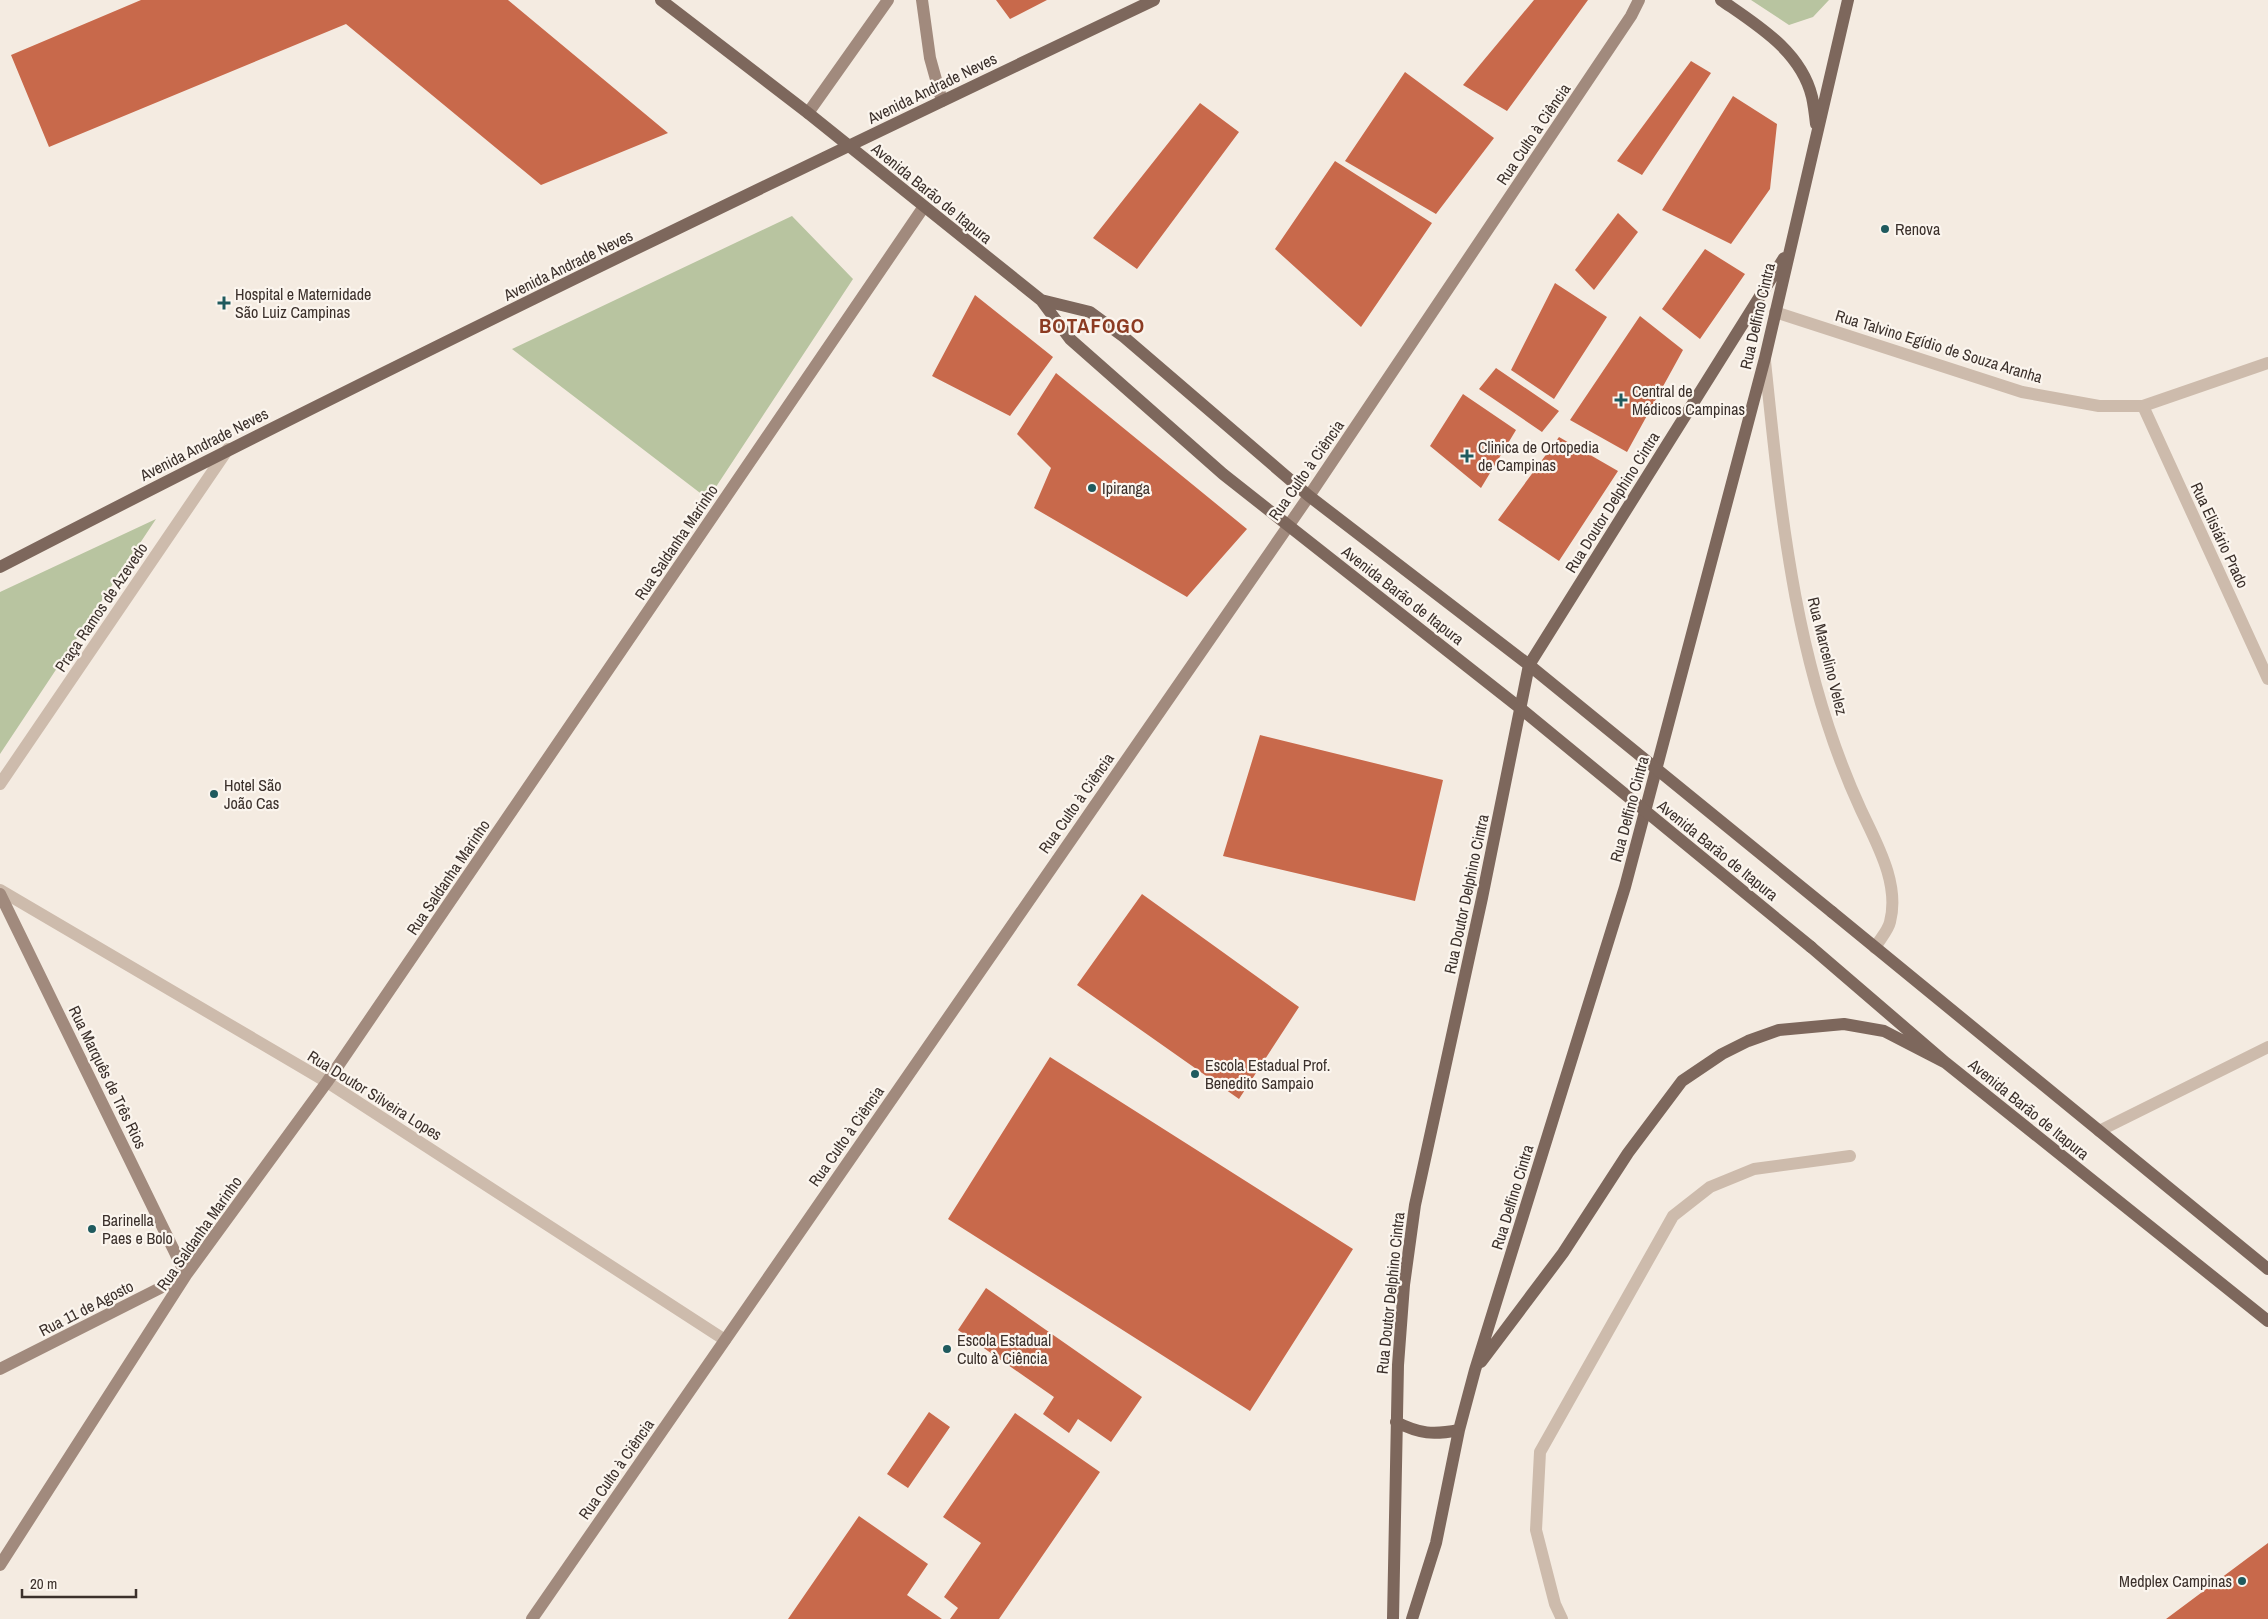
<svg xmlns="http://www.w3.org/2000/svg" width="2268" height="1619" viewBox="0 0 2268 1619" font-family="'Archivo Narrow',sans-serif">
	<style>
		.green { fill: #b8c4a0 }
		.building { fill: #c8694b }
		.lines { fill: none; stroke-linecap: round; stroke-linejoin: round }
		.lane { stroke: #cdbbac; stroke-width: 12 }
		.street { stroke: #cdbbac; stroke-width: 12 }
		.secondary { stroke: #a18a7d; stroke-width: 12 }
		.primary { stroke: #7d675c; stroke-width: 12 }
		.primary-bridge { stroke: #7d675c; stroke-width: 12 }
		.poi-dot { fill: #1f5a5e; stroke: #fbf5ee; stroke-width: 2 }
		.labels { text-anchor: middle; dominant-baseline: central; stroke-width: 4.5; stroke-linejoin: round; paint-order: stroke }
		.street-label { font-size: 16px; fill: #3b302b; stroke: #fbf5ee }
		.poi-label { font-size: 16px; fill: #3b302b; stroke: #fbf5ee; text-anchor: start }
		.district-label { font-size: 21px; font-weight: bold; letter-spacing: 1px; fill: #8c3b22; stroke: #fbf5ee }
	</style>
	<rect width="100%" height="100%" fill="#f4ebe1"/>
	<path class="green" d="M 1751,0 L 1829,0 L 1813,17 L 1789,25 Z
		M 792,216 L 853,279 L 708,499 L 512,349 Z
		M 156,519 L 0,754 L 0,592 Z"/>
	<path class="building" d="M 141,0 L 508,0 L 668,133 L 541,185 L 346,24 L 49,147 L 11,55 Z
		M 996,0 L 1047,0 L 1010,19 Z
		M 1534,0 L 1588,0 L 1507,111 L 1463,85 Z
		M 1691,61 L 1711,73 L 1642,175 L 1617,161 Z
		M 1405,72 L 1494,138 L 1436,214 L 1345,161 Z
		M 1733,96 L 1777,124 L 1770,189 L 1731,244 L 1662,210 Z
		M 1200,103 L 1239,132 L 1137,269 L 1093,238 Z
		M 1335,161 L 1432,223 L 1361,327 L 1275,249 Z
		M 1618,213 L 1638,232 L 1594,290 L 1575,270 Z
		M 1705,249 L 1745,274 L 1700,339 L 1662,309 Z
		M 1555,283 L 1607,317 L 1554,399 L 1511,370 Z
		M 975,295 L 1053,357 L 1010,416 L 932,376 Z
		M 1640,316 L 1683,350 L 1627,452 L 1570,420 Z
		M 1496,368 L 1559,411 L 1542,432 L 1479,389 Z
		M 1056,373 L 1247,529 L 1187,597 L 1034,508 L 1051,468 L 1017,434 Z
		M 1463,394 L 1516,430 L 1481,488 L 1430,446 Z
		M 1559,437 L 1618,471 L 1559,561 L 1498,520 Z
		M 1260,735 L 1443,780 L 1415,901 L 1223,856 Z
		M 1142,894 L 1299,1007 L 1239,1099 L 1077,985 Z
		M 1050,1057 L 1353,1249 L 1250,1411 L 948,1219 Z
		M 986,1288 L 1142,1397 L 1111,1442 L 1078,1419 L 1069,1433 L 1043,1414 L 1054,1397 L 958,1330 Z
		M 929,1412 L 950,1427 L 908,1488 L 887,1474 Z
		M 1015,1413 L 1100,1472 L 999,1619 L 950,1619 L 958,1608 L 944,1597 L 981,1543 L 943,1517 Z
		M 859,1516 L 928,1564 L 907,1595 L 942,1619 L 788,1619 Z
		M 2268,1543 L 2268,1619 L 2166,1619 Z"/>
	<g class="lines">
		<path class="lane" d="M 1562,1619 L 1555,1604 L 1536,1530 L 1540,1452 L 1673,1216 L 1710,1187 L 1754,1169 L 1850,1156"/>
		<path class="street" d="M 1775,312 L 2022,392 L 2099,406 L 2143,406 L 2268,363
			M 1765,361 C 1781,516 1795,667 1861,810 C 1877,844 1900,884 1890,922 C 1888,931 1879,940 1875,948
			M 2143,406 L 2268,679
			M 0,784 L 228,449
			M 0,890 L 327,1082 L 725,1340
			M 2099,1131 L 2268,1047"/>
		<path class="secondary" d="M 922,0 L 930,58 L 942,101
			M 808,113 L 888,0
			M 0,894 L 186,1275
			M 0,1369 L 186,1275
			M 0,1565 L 186,1275 L 327,1082 L 923,208
			M 532,1619 L 1309,496 L 1631,16 L 1639,0"/>
		<path class="primary" d="M 661,0 L 808,113 L 1041,300 L 1070,339 L 1223,474 L 1520,708
			M 1721,0 C 1757,25 1801,51 1812,97 C 1814,106 1815,115 1816,124
			M 1041,300 L 1090,312 L 1124,337 L 1309,496 L 1529,665
			M 0,567 C 381,370 767,184 1154,0
			M 1832,912 L 2268,1269
			M 1811,947 L 1946,1063 L 2268,1321
			M 1481,1362 L 1563,1253 L 1628,1153 L 1682,1081 L 1722,1054 L 1748,1041 L 1779,1030 L 1844,1024 L 1884,1031 L 1946,1063
			M 1396,1422 C 1420,1434 1433,1435 1459,1430
			M 1393,1619 L 1398,1365 L 1404,1285 L 1415,1205 L 1482,898 L 1529,665 L 1784,258
			M 1412,1619 L 1436,1543 L 1459,1430 L 1475,1370 L 1625,887 L 1765,358 L 1848,0"/>
		<path class="primary-bridge" d="M 1529,665 L 1832,912
			M 1520,708 L 1811,947"/>
	</g>
	<g class="poi-dot">
		<circle cx="1885" cy="229" r="5"/>
		<path d="M221.5 295.5h5v5h5v5h-5v5h-5v-5h-5v-5h5z"/>
		<path d="M1618.5 392.5h5v5h5v5h-5v5h-5v-5h-5v-5h5z"/>
		<path d="M1464.5 448.5h5v5h5v5h-5v5h-5v-5h-5v-5h5z"/>
		<circle cx="1092" cy="488" r="5"/>
		<circle cx="214" cy="794" r="5"/>
		<circle cx="1195" cy="1074" r="5"/>
		<circle cx="92" cy="1229" r="5"/>
		<circle cx="947" cy="1349" r="5"/>
		<circle cx="2242" cy="1581" r="5"/>
	</g>
	<g class="labels">
		<g class="street-label">
			<text transform="translate(932 88) rotate(-26)">Avenida Andrade Neves</text>
			<text transform="translate(1533 134) rotate(-56)">Rua Culto à Ciência</text>
			<text transform="translate(932 193) rotate(39)">Avenida Barão de Itapura</text>
			<text transform="translate(568 265) rotate(-26)">Avenida Andrade Neves</text>
			<text transform="translate(1757 316) rotate(-77)">Rua Delfino Cintra</text>
			<text transform="translate(1939 346) rotate(17)">Rua Talvino Egídio de Souza Aranha</text>
			<text transform="translate(204 444) rotate(-27)">Avenida Andrade Neves</text>
			<text transform="translate(1306 470) rotate(-55)">Rua Culto à Ciência</text>
			<text transform="translate(1612 502) rotate(-58)">Rua Doutor Delphino Cintra</text>
			<text transform="translate(2220 535) rotate(65)">Rua Elisiário Prado</text>
			<text transform="translate(676 542) rotate(-56)">Rua Saldanha Marinho</text>
			<text transform="translate(1403 595) rotate(38)">Avenida Barão de Itapura</text>
			<text transform="translate(101 607) rotate(-56)">Praça Ramos de Azevedo</text>
			<text transform="translate(1828 656) rotate(76)">Rua Marcelino Velez</text>
			<text transform="translate(1076 803) rotate(-55)">Rua Culto à Ciência</text>
			<text transform="translate(1629 809) rotate(-75)">Rua Delfino Cintra</text>
			<text transform="translate(1718 850) rotate(39)">Avenida Barão de Itapura</text>
			<text transform="translate(448 877) rotate(-56)">Rua Saldanha Marinho</text>
			<text transform="translate(1466 894) rotate(-78)">Rua Doutor Delphino Cintra</text>
			<text transform="translate(108 1077) rotate(64)">Rua Marquês de Três Rios</text>
			<text transform="translate(375 1095) rotate(32)">Rua Doutor Silveira Lopes</text>
			<text transform="translate(2029 1109) rotate(39)">Avenida Barão de Itapura</text>
			<text transform="translate(846 1136) rotate(-55)">Rua Culto à Ciência</text>
			<text transform="translate(1512 1197) rotate(-73)">Rua Delfino Cintra</text>
			<text transform="translate(199 1233) rotate(-55)">Rua Saldanha Marinho</text>
			<text transform="translate(1390 1293) rotate(-84)">Rua Doutor Delphino Cintra</text>
			<text transform="translate(86 1308) rotate(-27)">Rua 11 de Agosto</text>
			<text transform="translate(616 1469) rotate(-55)">Rua Culto à Ciência</text>
		</g>
		<g class="poi-label">
			<text x="1895" y="229">Renova</text>
			<text x="235" y="294">Hospital e Maternidade<tspan x="235" dy="18">São Luiz Campinas</tspan></text>
			<text x="1632" y="391">Central de<tspan x="1632" dy="18">Médicos Campinas</tspan></text>
			<text x="1478" y="447">Clinica de Ortopedia<tspan x="1478" dy="18">de Campinas</tspan></text>
			<text x="1102" y="488">Ipiranga</text>
			<text x="224" y="785">Hotel São<tspan x="224" dy="18">João Cas</tspan></text>
			<text x="1205" y="1065">Escola Estadual Prof.<tspan x="1205" dy="18">Benedito Sampaio</tspan></text>
			<text x="102" y="1220">Barinella<tspan x="102" dy="18">Paes e Bolo</tspan></text>
			<text x="957" y="1340">Escola Estadual<tspan x="957" dy="18">Culto à Ciência</tspan></text>
			<text x="2232" y="1581" text-anchor="end">Medplex Campinas</text>
		</g>
		<g class="district-label">
			<text x="1092" y="325">BOTAFOGO</text>
		</g>
	</g>
	<path d="M22 1589v8h114v-8" fill="none" stroke="#3b302b" stroke-width="2.5"/>
	<text x="30" y="1589" font-size="15" fill="#3b302b" stroke="#fbf5ee" stroke-width="4" paint-order="stroke">20 m</text>
</svg>
